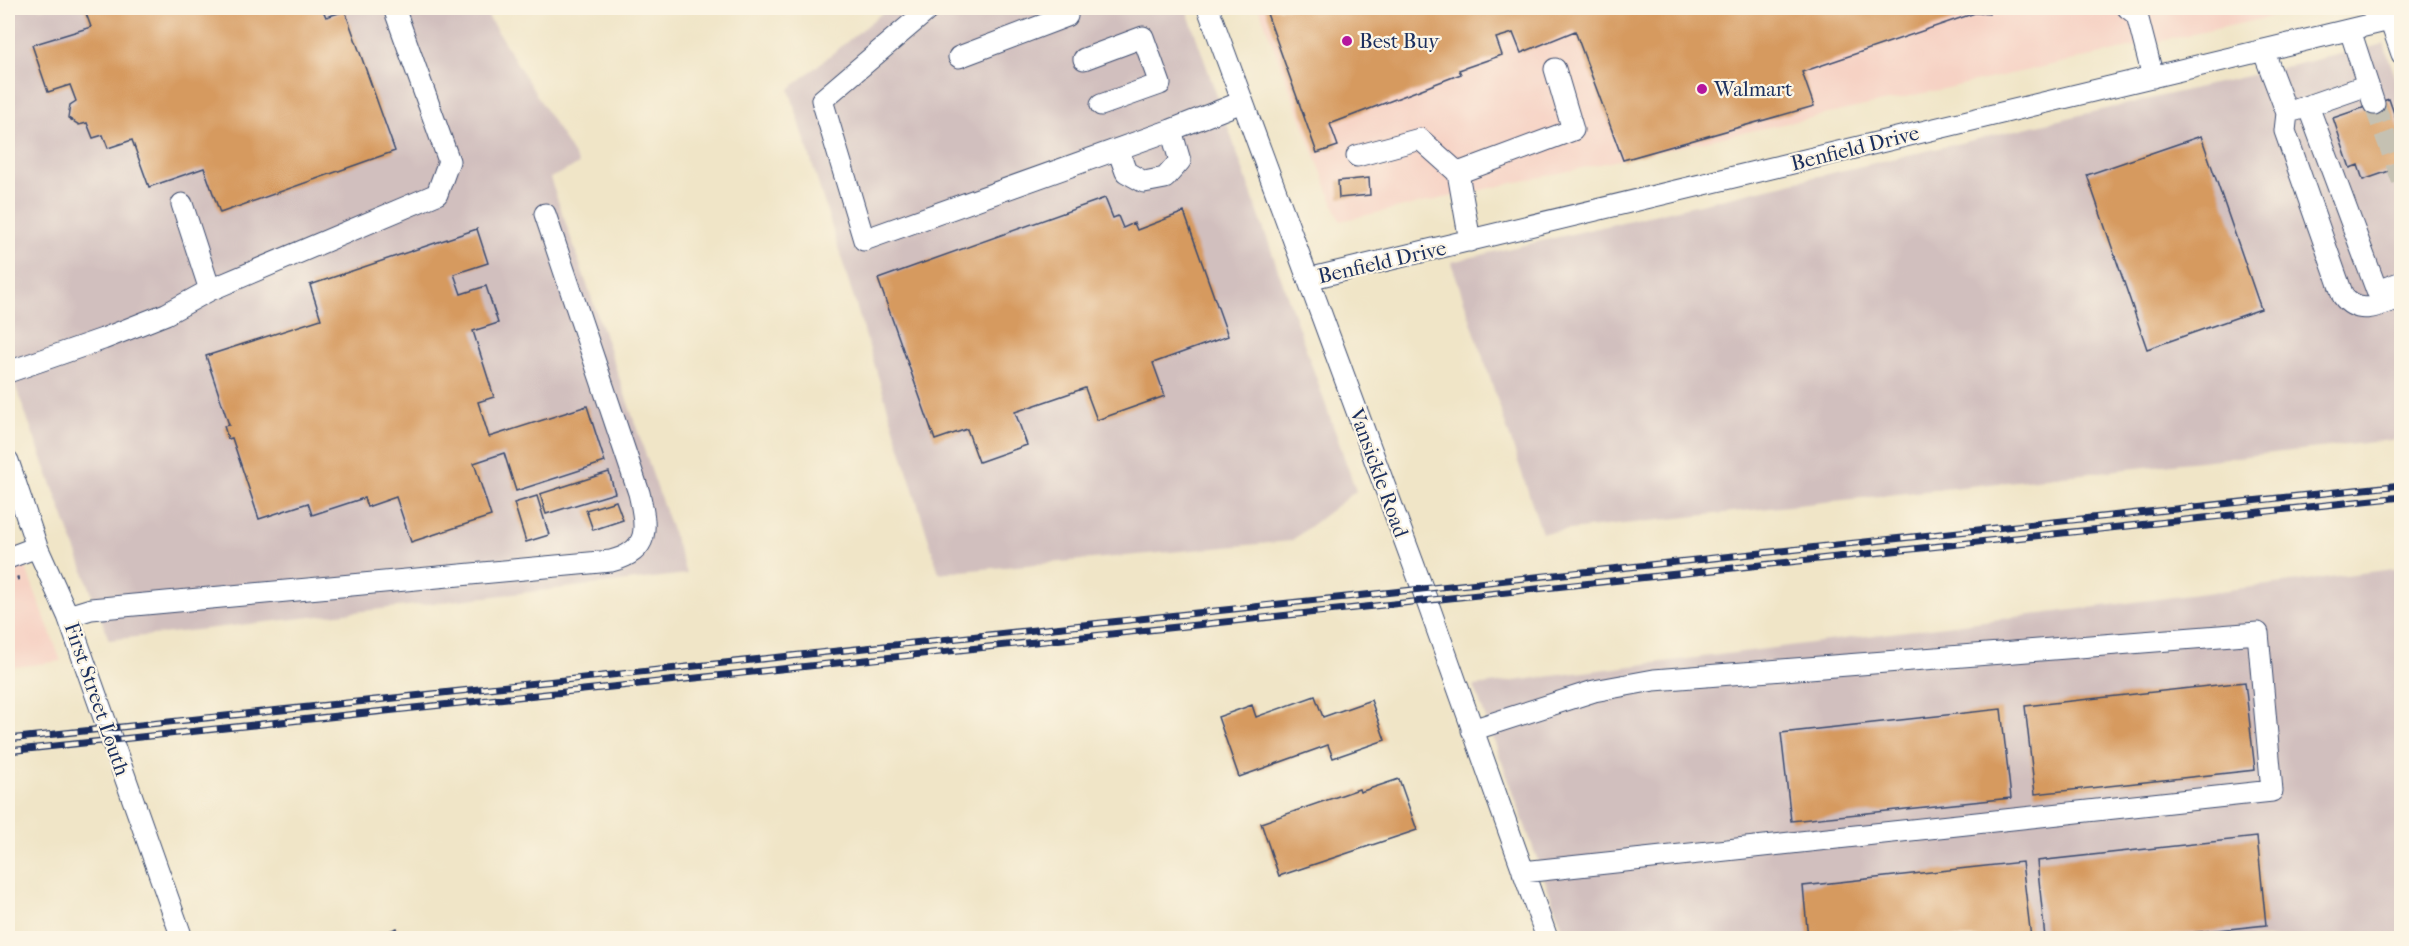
<svg xmlns="http://www.w3.org/2000/svg" width="2409" height="946" viewBox="0 0 2409 946" font-family="'IM FELL French Canon',serif">
	<style>
		.built { fill: #f6d2c4 }
		.industrial { fill: #d1bfbe }
		.building { fill: #d69a5f }
		.lines { fill: none; stroke-linecap: round; stroke-linejoin: round }
		.minor-tunnel { stroke: #c5c1b2; stroke-width: 21; stroke-dasharray: 21 10; stroke-linecap: butt }
		.minor-casing { stroke: #3b4a6e; stroke-width: 23 }
		.path { stroke: #3b4a6e; stroke-width: 4; stroke-dasharray: 4.5 4.5; stroke-linecap: butt }
		.minor { stroke: #fff; stroke-width: 21 }
		.rail-casing { stroke: #1b2f5e; stroke-width: 7 }
		.rail { stroke: #fcf5e5; stroke-width: 4.5; stroke-dasharray: 14; stroke-linecap: butt }
		.poi-dot { fill: #b5179e; stroke: #fcf5e5; stroke-width: 2 }
		.labels { text-anchor: middle; dominant-baseline: central; stroke-width: 4.5; stroke-linejoin: round; paint-order: stroke }
		.poi-label { font-size: 21px; fill: #1b2f5e; stroke: #fcf5e5; text-anchor: start }
		.street-label { font-size: 21px; fill: #1b2f5e; stroke: #fcf5e5 }
	</style>
	<rect width="100%" height="100%" fill="#fcf5e5"/>
	<filter id="ink" filterUnits="userSpaceOnUse"><feTurbulence type="fractalNoise" baseFrequency=".0167" numOctaves="2"/><feDisplacementMap in="SourceGraphic" scale="12" xChannelSelector="R" yChannelSelector="G"/><feConvolveMatrix kernelMatrix="1 2 1 2 8 2 1 2 1" color-interpolation-filters="sRGB"/></filter>
	<filter id="wash" filterUnits="userSpaceOnUse"><feTurbulence type="fractalNoise" baseFrequency=".008" numOctaves="4" result="noise"/><feDisplacementMap in="SourceGraphic" scale="24" xChannelSelector="R" yChannelSelector="G"/><feGaussianBlur stdDeviation="1.35" result="paint"/><feColorMatrix in="noise" values="0 0 0 0 0 0 0 0 0 0 0 0 0 0 0 0 0 1.4 0 .05"/><feComposite in="paint" operator="in"/></filter>
	<g filter="url(#wash)">
		<rect width="100%" height="100%" fill="#f0e5c7"/>
		<path class="built" d="M 1259,8 L 2312,8 L 1340,221 Z
			M 8,520 L 61,661 L 8,668 Z"/>
		<path class="industrial" d="M 8,8 L 483,8 L 579,164 L 550,178 L 687,574 L 109,640 L 8,366 Z
			M 888,8 L 1186,8 L 1356,491 L 1291,541 L 939,573 L 789,89 Z
			M 2384,44 L 2402,96 L 2401,439 L 1542,533 L 1451,262 Z
			M 2401,568 L 2401,938 L 1566,938 L 1474,686 Z"/>
		<g id="blocks">
			<path class="building" d="M 84,8 L 322,8 L 326,17 L 345,11 L 395,151 L 220,213 L 204,168 L 149,187 L 132,140 L 108,148 L 103,135 L 93,138 L 87,123 L 79,125 L 68,118 L 70,105 L 76,101 L 70,85 L 48,92 L 32,45 L 91,27 Z
				M 1265,8 L 1989,8 L 1989,14 L 1975,13 L 1802,72 L 1814,106 L 1623,160 L 1575,31 L 1521,53 L 1513,33 L 1496,38 L 1502,55 L 1459,70 L 1461,74 L 1330,124 L 1338,146 L 1317,153 Z
				M 2389,99 L 2402,136 L 2401,195 L 2392,170 L 2363,180 L 2358,165 L 2350,168 L 2333,118 Z
				M 2201,136 L 2261,309 L 2147,349 L 2087,175 Z
				M 1369,178 L 1370,195 L 1339,198 L 1338,181 Z
				M 1105,198 L 1113,218 L 1118,216 L 1123,228 L 1134,223 L 1137,230 L 1184,212 L 1228,336 L 1153,363 L 1165,396 L 1097,420 L 1085,388 L 1015,412 L 1027,445 L 979,462 L 967,429 L 935,440 L 878,279 Z
				M 477,229 L 488,263 L 454,274 L 461,294 L 486,286 L 498,323 L 473,331 L 494,397 L 478,402 L 489,437 L 587,406 L 605,462 L 516,491 L 504,453 L 474,463 L 491,516 L 411,542 L 396,497 L 367,507 L 364,498 L 312,515 L 308,503 L 259,519 L 232,438 L 228,439 L 224,426 L 229,425 L 206,356 L 321,319 L 310,285 Z
				M 609,472 L 615,493 L 546,514 L 540,494 Z
				M 537,496 L 549,535 L 526,542 L 514,503 Z
				M 616,501 L 623,520 L 593,530 L 586,510 Z
				M 2245,682 L 2255,770 L 2035,794 L 2025,706 Z
				M 1315,696 L 1323,717 L 1371,700 L 1385,740 L 1333,758 L 1328,745 L 1239,777 L 1218,717 L 1252,705 L 1256,717 Z
				M 2001,709 L 2011,798 L 1791,821 L 1781,733 Z
				M 1399,779 L 1417,830 L 1279,876 L 1261,823 L 1359,789 L 1360,792 Z
				M 2257,837 L 2266,925 L 2144,938 L 2045,938 L 2037,861 Z
				M 2022,862 L 2031,938 L 1808,938 L 1803,886 Z
				M 397,928 L 400,938 L 386,938 L 384,933 Z"/>
		</g>
	</g>
	<g filter="url(#ink)">
		<use href="#blocks" fill-opacity="0" stroke="#3b4a6e" stroke-width="1.5"/>
		<g class="lines">
			<path class="minor-tunnel" d="M 2374,104 L 2402,180"/>
			<g class="minor-casing">
				<path id="minor" d="M 930,8 L 822,100 L 864,240 L 1171,130 L 1180,161 L 1165,178 L 1144,182 L 1126,172 L 1118,150
					M 1208,8 L 1427,601 L 1547,938
					M 2128,8 L 2137,15 L 2153,77
					M 2390,20 L 2402,54
					M 2350,30 L 2374,104
					M 2263,50 L 2287,113 L 2285,131 L 2343,296 C 2358,317 2381,305 2402,297
					M 959,57 L 1067,16 L 1064,8
					M 1084,59 L 1143,37 L 1160,84 L 1101,105
					M 2308,106 L 2377,291 L 2402,282
					M 2296,110 L 2368,85
					M 1171,130 L 1242,102
					M 1357,156 L 1420,139 L 1458,173
					M 182,204 L 210,290
					M 1470,241 L 1458,173 L 1573,130 L 1555,69
					M 1308,279 L 2402,17
					M 8,372 L 103,339 L 166,314 L 210,290 L 437,194 L 449,161 L 394,8
					M 8,461 L 37,547 L 68,616 L 182,938
					M 8,558 L 37,547
					M 68,616 L 91,609 L 611,561 C 651,551 647,527 639,493 L 545,214
					M 1472,730 L 1594,691 L 1654,680 L 2258,633 L 2272,791 L 1523,872"/>
			</g>
			<path class="path" d="M 8,581 L 19,578"/>
			<use href="#minor" class="minor"/>
			<g class="rail-casing">
				<path id="rail" d="M 8,739 L 2402,485
					M 8,751 L 2402,497"/>
			</g>
			<use href="#rail" class="rail"/>
		</g>
	</g>
	<g class="poi-dot">
		<circle cx="1347" cy="41" r="6"/>
		<circle cx="1702" cy="89" r="6"/>
	</g>
	<g class="labels">
		<g class="poi-label">
			<text x="1359" y="41">Best Buy</text>
			<text x="1714" y="89">Walmart</text>
		</g>
		<g class="street-label">
			<text transform="translate(1855 148) rotate(-14)">Benfield Drive</text>
			<text transform="translate(1382 262) rotate(-13)">Benfield Drive</text>
			<text transform="translate(1379 473) rotate(70)">Vansickle Road</text>
			<text transform="translate(97 699) rotate(71)">First Street Louth</text>
		</g>
	</g>
	<rect width="2409" height="946" fill="none" stroke="#fcf5e5" stroke-width="30"/>
</svg>
